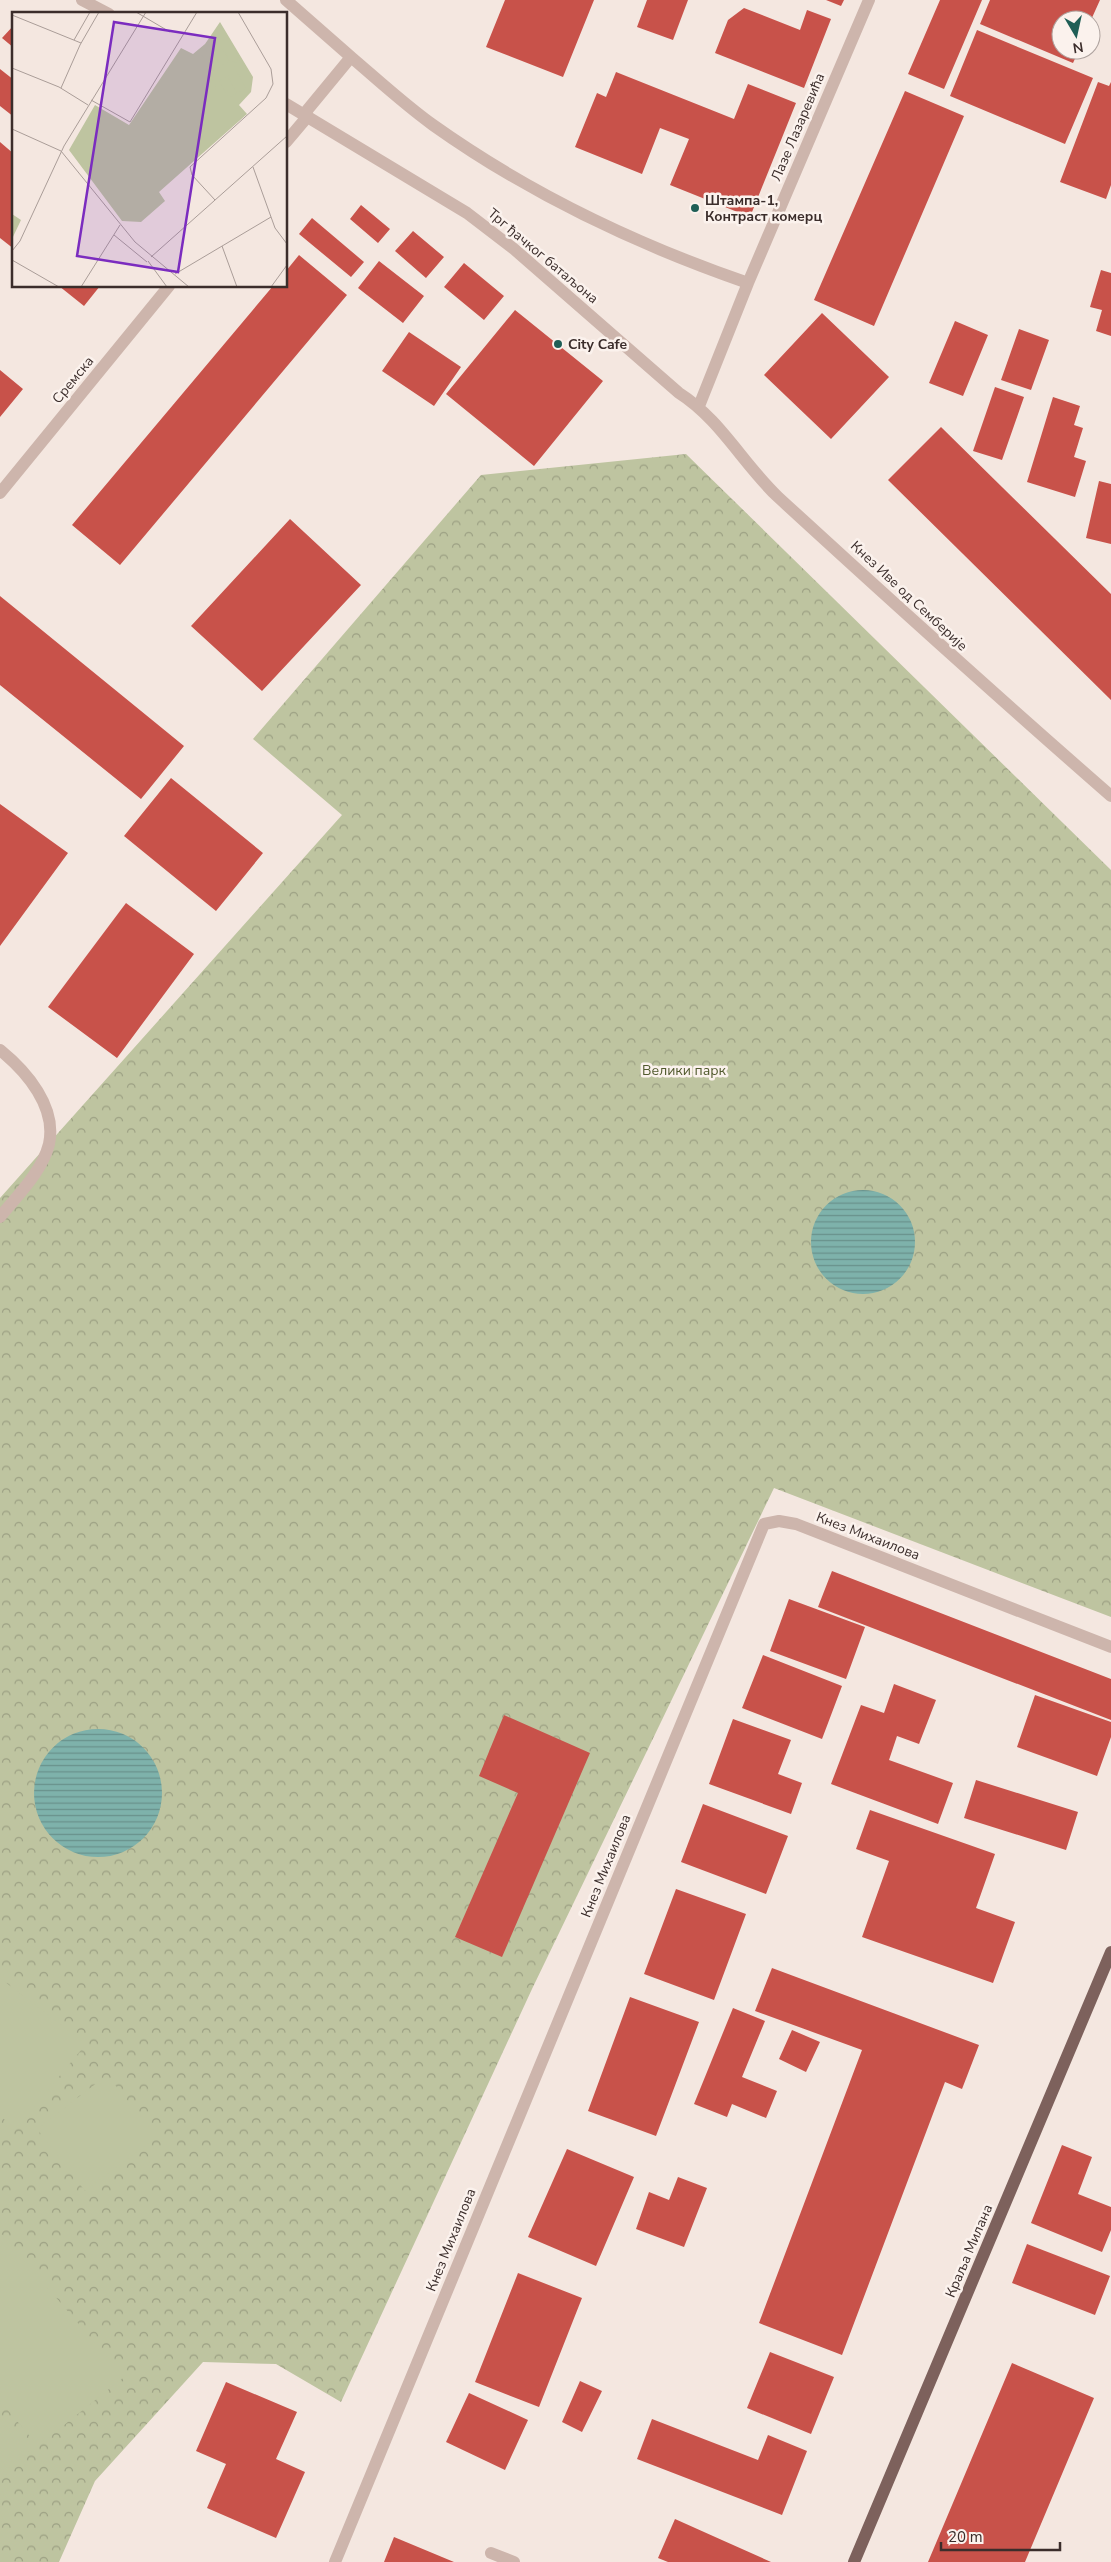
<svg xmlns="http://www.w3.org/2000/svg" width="1111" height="2562" viewBox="0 0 1111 2562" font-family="'Nunito Sans',sans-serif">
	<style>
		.park { fill: url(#park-crowns) }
		.pitch { fill: #bec4a0 }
		.water { fill: url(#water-rules) }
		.building { fill: #c8524a }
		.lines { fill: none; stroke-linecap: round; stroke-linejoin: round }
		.minor { stroke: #cdb5ac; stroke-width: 12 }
		.major { stroke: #7d615c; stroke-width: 12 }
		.poi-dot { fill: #1f5e56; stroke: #fbf2ed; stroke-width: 2 }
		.labels { text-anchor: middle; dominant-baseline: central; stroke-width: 5; stroke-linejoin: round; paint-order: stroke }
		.street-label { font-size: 14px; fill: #3b2d2b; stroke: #fbf2ed }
		.poi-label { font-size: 14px; font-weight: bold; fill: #3b2d2b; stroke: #fbf2ed; text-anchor: start }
		.park-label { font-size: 14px; fill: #515a2e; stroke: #fbf2ed }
		.inset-road { fill: none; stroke: #aa9d98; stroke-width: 1 }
		.view { fill: #7b2cbf; fill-opacity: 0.15; stroke: #7b2cbf; stroke-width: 2.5 }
		.inset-edge { fill: none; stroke: #3b2d2b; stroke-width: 2.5 }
	</style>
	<defs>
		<pattern id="park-crowns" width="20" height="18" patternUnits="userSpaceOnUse" patternTransform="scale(1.25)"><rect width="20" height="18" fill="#bec4a0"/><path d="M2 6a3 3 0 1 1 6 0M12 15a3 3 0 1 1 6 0" fill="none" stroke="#9ca083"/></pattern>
		<pattern id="water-rules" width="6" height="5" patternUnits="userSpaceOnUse" patternTransform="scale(1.25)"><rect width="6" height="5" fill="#7eb2ab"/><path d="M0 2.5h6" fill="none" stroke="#68918b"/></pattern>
	</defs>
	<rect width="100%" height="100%" fill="#f4e7e0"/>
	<path class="park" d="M 686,454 L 1111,870 L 1111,1617 L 774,1488 L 532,1989 L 341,2402 L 276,2364 L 203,2362 L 95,2481 L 59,2562 L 0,2562 L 0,1198 L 342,815 L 253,739 L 481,475 Z"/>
	<path class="pitch" d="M 0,1978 L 86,2044 L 16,2129 L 0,2116 Z
		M 107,2075 L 157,2137 L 85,2191 L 37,2129 Z
		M 0,2232 L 124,2377 L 38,2446 L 0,2401 Z
		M 0,2417 L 29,2452 L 0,2475 Z"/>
	<path class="water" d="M811 1242a52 52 0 1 1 104 0a52 52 0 1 1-104 0Z
		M34 1793a64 64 0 1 1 128 0a64 64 0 1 1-128 0Z"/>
	<path class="building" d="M 505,0 L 594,0 L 563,77 L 486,47 Z
		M 647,0 L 688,0 L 673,40 L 637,27 Z
		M 826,0 L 844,0 L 841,6 Z
		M 940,0 L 982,0 L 944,89 L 908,74 Z
		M 990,0 L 1100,0 L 1091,20 L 1061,20 L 1061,50 L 1079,50 L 1073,63 L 980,24 Z
		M 744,8 L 800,30 L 807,10 L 831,19 L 804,88 L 715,53 L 728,20 Z
		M 14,25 L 14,48 L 2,38 Z
		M 977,30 L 1093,78 L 1065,144 L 950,96 Z
		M 0,69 L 14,80 L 14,117 L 0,106 Z
		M 616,72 L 734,119 L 748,84 L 796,103 L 750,217 L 670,185 L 689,139 L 660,128 L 642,174 L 575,147 L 597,93 L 606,97 Z
		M 1098,82 L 1109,86 L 1111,82 L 1111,185 L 1106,199 L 1060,182 Z
		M 905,91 L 964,116 L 874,326 L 814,300 Z
		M 0,142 L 14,154 L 14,249 L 0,238 Z
		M 361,205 L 390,229 L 378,243 L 350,219 Z
		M 312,218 L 364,262 L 351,277 L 299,234 Z
		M 413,231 L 444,257 L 426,278 L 395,251 Z
		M 299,255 L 347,295 L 120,565 L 72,525 L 273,286 L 286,286 L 286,271 Z
		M 379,261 L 424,296 L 403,323 L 358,288 Z
		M 464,263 L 504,296 L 484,320 L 444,287 Z
		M 1101,270 L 1111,273 L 1111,336 L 1096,331 L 1102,310 L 1090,307 Z
		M 59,286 L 100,286 L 84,306 Z
		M 515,310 L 603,381 L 534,466 L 446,394 Z
		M 822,313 L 889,377 L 831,439 L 764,375 Z
		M 955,321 L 988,335 L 963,396 L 929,383 Z
		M 1019,329 L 1049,340 L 1031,390 L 1001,380 Z
		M 409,332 L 461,367 L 434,406 L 382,371 Z
		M 0,370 L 23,389 L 0,417 Z
		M 995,387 L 1024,397 L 1002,460 L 973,451 Z
		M 1053,397 L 1080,406 L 1074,425 L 1083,428 L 1074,457 L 1086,461 L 1075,497 L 1027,482 Z
		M 941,427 L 1111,594 L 1111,700 L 888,480 Z
		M 1099,481 L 1111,484 L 1111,544 L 1086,538 Z
		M 290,519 L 361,585 L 262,691 L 191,626 Z
		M 0,596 L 184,746 L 141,799 L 0,685 Z
		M 171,778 L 263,853 L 216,911 L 124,836 Z
		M 0,804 L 68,853 L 0,946 Z
		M 126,903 L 194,954 L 117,1058 L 48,1007 Z
		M 832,1571 L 1111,1679 L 1111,1720 L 818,1607 Z
		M 789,1599 L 865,1627 L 846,1679 L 770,1651 Z
		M 763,1655 L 842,1686 L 822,1739 L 742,1708 Z
		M 894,1684 L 936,1700 L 919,1744 L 897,1736 L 889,1760 L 953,1783 L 938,1824 L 831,1784 L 861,1705 L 884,1713 Z
		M 1035,1695 L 1111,1722 L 1111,1737 L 1097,1776 L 1017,1747 Z
		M 504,1715 L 590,1753 L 502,1957 L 455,1937 L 518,1793 L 479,1776 Z
		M 733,1719 L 791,1740 L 778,1774 L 802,1783 L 791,1814 L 709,1784 Z
		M 976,1780 L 1078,1812 L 1066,1850 L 964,1818 Z
		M 703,1804 L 788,1836 L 766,1894 L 681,1862 Z
		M 870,1810 L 995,1854 L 976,1908 L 1015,1922 L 993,1983 L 862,1937 L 889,1861 L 856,1849 Z
		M 676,1889 L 746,1914 L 714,2000 L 644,1974 Z
		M 772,1968 L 979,2045 L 962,2089 L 945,2082 L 842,2355 L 759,2323 L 862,2050 L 755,2011 Z
		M 630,1997 L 699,2022 L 656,2136 L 588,2111 Z
		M 733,2008 L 765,2021 L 742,2077 L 777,2091 L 766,2118 L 732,2104 L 727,2117 L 694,2104 Z
		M 792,2030 L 820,2042 L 806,2072 L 779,2059 Z
		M 1062,2145 L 1092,2157 L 1078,2194 L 1111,2207 L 1111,2230 L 1102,2252 L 1031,2223 Z
		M 567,2149 L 634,2177 L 596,2266 L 528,2237 Z
		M 678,2177 L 707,2188 L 684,2247 L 636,2229 L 649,2192 L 669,2200 Z
		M 1027,2244 L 1110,2276 L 1095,2315 L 1012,2283 Z
		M 518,2273 L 582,2298 L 539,2407 L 475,2382 Z
		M 770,2352 L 834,2377 L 811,2434 L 747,2408 Z
		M 1012,2363 L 1094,2398 L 1025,2562 L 928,2562 Z
		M 580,2381 L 602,2391 L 582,2432 L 562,2422 Z
		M 226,2382 L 297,2412 L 276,2459 L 305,2472 L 276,2538 L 207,2508 L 226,2464 L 196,2451 Z
		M 469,2393 L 528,2420 L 505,2470 L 446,2442 Z
		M 652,2419 L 758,2460 L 768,2435 L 807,2451 L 782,2515 L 637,2459 Z
		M 675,2519 L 771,2562 L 668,2562 L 658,2558 Z
		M 394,2537 L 454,2562 L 384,2562 Z"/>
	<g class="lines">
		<path class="minor" d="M 82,0 L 109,14
			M 286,0 L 351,57 L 304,114
			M 351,57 C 378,80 405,105 433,125 C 530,194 635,244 748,283
			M 286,104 L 467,213 L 514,249 L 679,393 C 720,419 743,464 778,497 C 888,598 999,698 1111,796
			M 286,142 L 308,116
			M 699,406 L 748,283 L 869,0
			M 0,493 L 169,286
			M 0,1050 C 27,1072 57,1107 49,1144 C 42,1172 17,1196 0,1217
			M 491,2553 L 514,2562
			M 335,2562 L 764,1524 L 779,1521 L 796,1524 L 1111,1647"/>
		<path class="major" d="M 854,2562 L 1111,1952"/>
	</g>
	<g class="poi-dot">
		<circle cx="695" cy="208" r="5"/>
		<circle cx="558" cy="344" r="5"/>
	</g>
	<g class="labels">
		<g class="street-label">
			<text transform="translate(798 127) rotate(-67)">Лазе Лазаревића</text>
			<text transform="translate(543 256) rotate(40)">Трг ђачког батаљона</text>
			<text transform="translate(73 380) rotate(-51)">Сремска</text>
			<text transform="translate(909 596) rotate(43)">Кнез Иве од Семберије</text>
			<text transform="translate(868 1536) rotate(21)">Кнез Михаилова</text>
			<text transform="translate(606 1866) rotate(-68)">Кнез Михаилова</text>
			<text transform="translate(451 2240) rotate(-68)">Кнез Михаилова</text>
			<text transform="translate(969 2251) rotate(-67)">Краља Милана</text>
		</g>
		<g class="poi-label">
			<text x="705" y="200">Штампа-1,<tspan x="705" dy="16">Контраст комерц</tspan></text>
			<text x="568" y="344">City Cafe</text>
		</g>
		<g class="park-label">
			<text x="684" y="1070">Велики парк</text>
		</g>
	</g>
	<g transform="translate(12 12)">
		<rect width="275" height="275" fill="#f4e7e0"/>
		<path d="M 208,10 L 241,65 L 239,80 L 227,93 L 235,102 L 147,180 L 153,189 L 129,210 L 110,209 L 57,138 L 83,93 L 117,113 L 169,36 L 181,42 L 193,32 ZM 0,202 L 9,208 L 0,227 Z" fill="#bec4a0"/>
		<path d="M 218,30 L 227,46 L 219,51 L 210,34 ZM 207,31 L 217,49 L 209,54 L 199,36 ZM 198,37 L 209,55 L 200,59 L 189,42 ZM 229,47 L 239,64 L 231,68 L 221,52 ZM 224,59 L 234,76 L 226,81 L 216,63 ZM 215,64 L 225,81 L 217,86 L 207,69 ZM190 75a7 7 0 1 1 14 0a7 7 0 1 1-14 0Z" fill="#bec4a0"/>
		<path class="inset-road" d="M 124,0 L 158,20M 0,3 L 69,31M 62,28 L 78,0M 0,56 L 47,75 L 76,93M 49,76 L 68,33 L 87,0M 79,88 L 118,110 L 185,0M 0,117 L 49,139 L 123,230 L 177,275M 241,155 L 263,216 L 275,232M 203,188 L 180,163 L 178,155 L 254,86 L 261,72 L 259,57 L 226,0M 102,223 L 135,250M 210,234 L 225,275M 0,239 L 8,229 L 52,134 L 134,0M 139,245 L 275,124M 0,248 L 47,275M 136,249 L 155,275M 163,262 L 259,205M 69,275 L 108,213M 259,275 L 275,253"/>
		<path class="view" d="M 102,10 L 203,26 L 166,260 L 65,244 Z"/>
		<rect width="275" height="275" class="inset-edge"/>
	</g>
	<g transform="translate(1076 35) rotate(171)"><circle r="24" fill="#fbf2ed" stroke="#aea39f"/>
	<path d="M0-4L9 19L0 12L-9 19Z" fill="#1f5e56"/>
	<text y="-8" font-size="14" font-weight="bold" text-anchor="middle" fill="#3b2d2b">N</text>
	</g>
	<path d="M941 2542v8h119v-8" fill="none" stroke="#3b2d2b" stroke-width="2.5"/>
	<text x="948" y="2542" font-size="15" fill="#3b2d2b" stroke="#fbf2ed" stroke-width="4" paint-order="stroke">20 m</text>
</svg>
